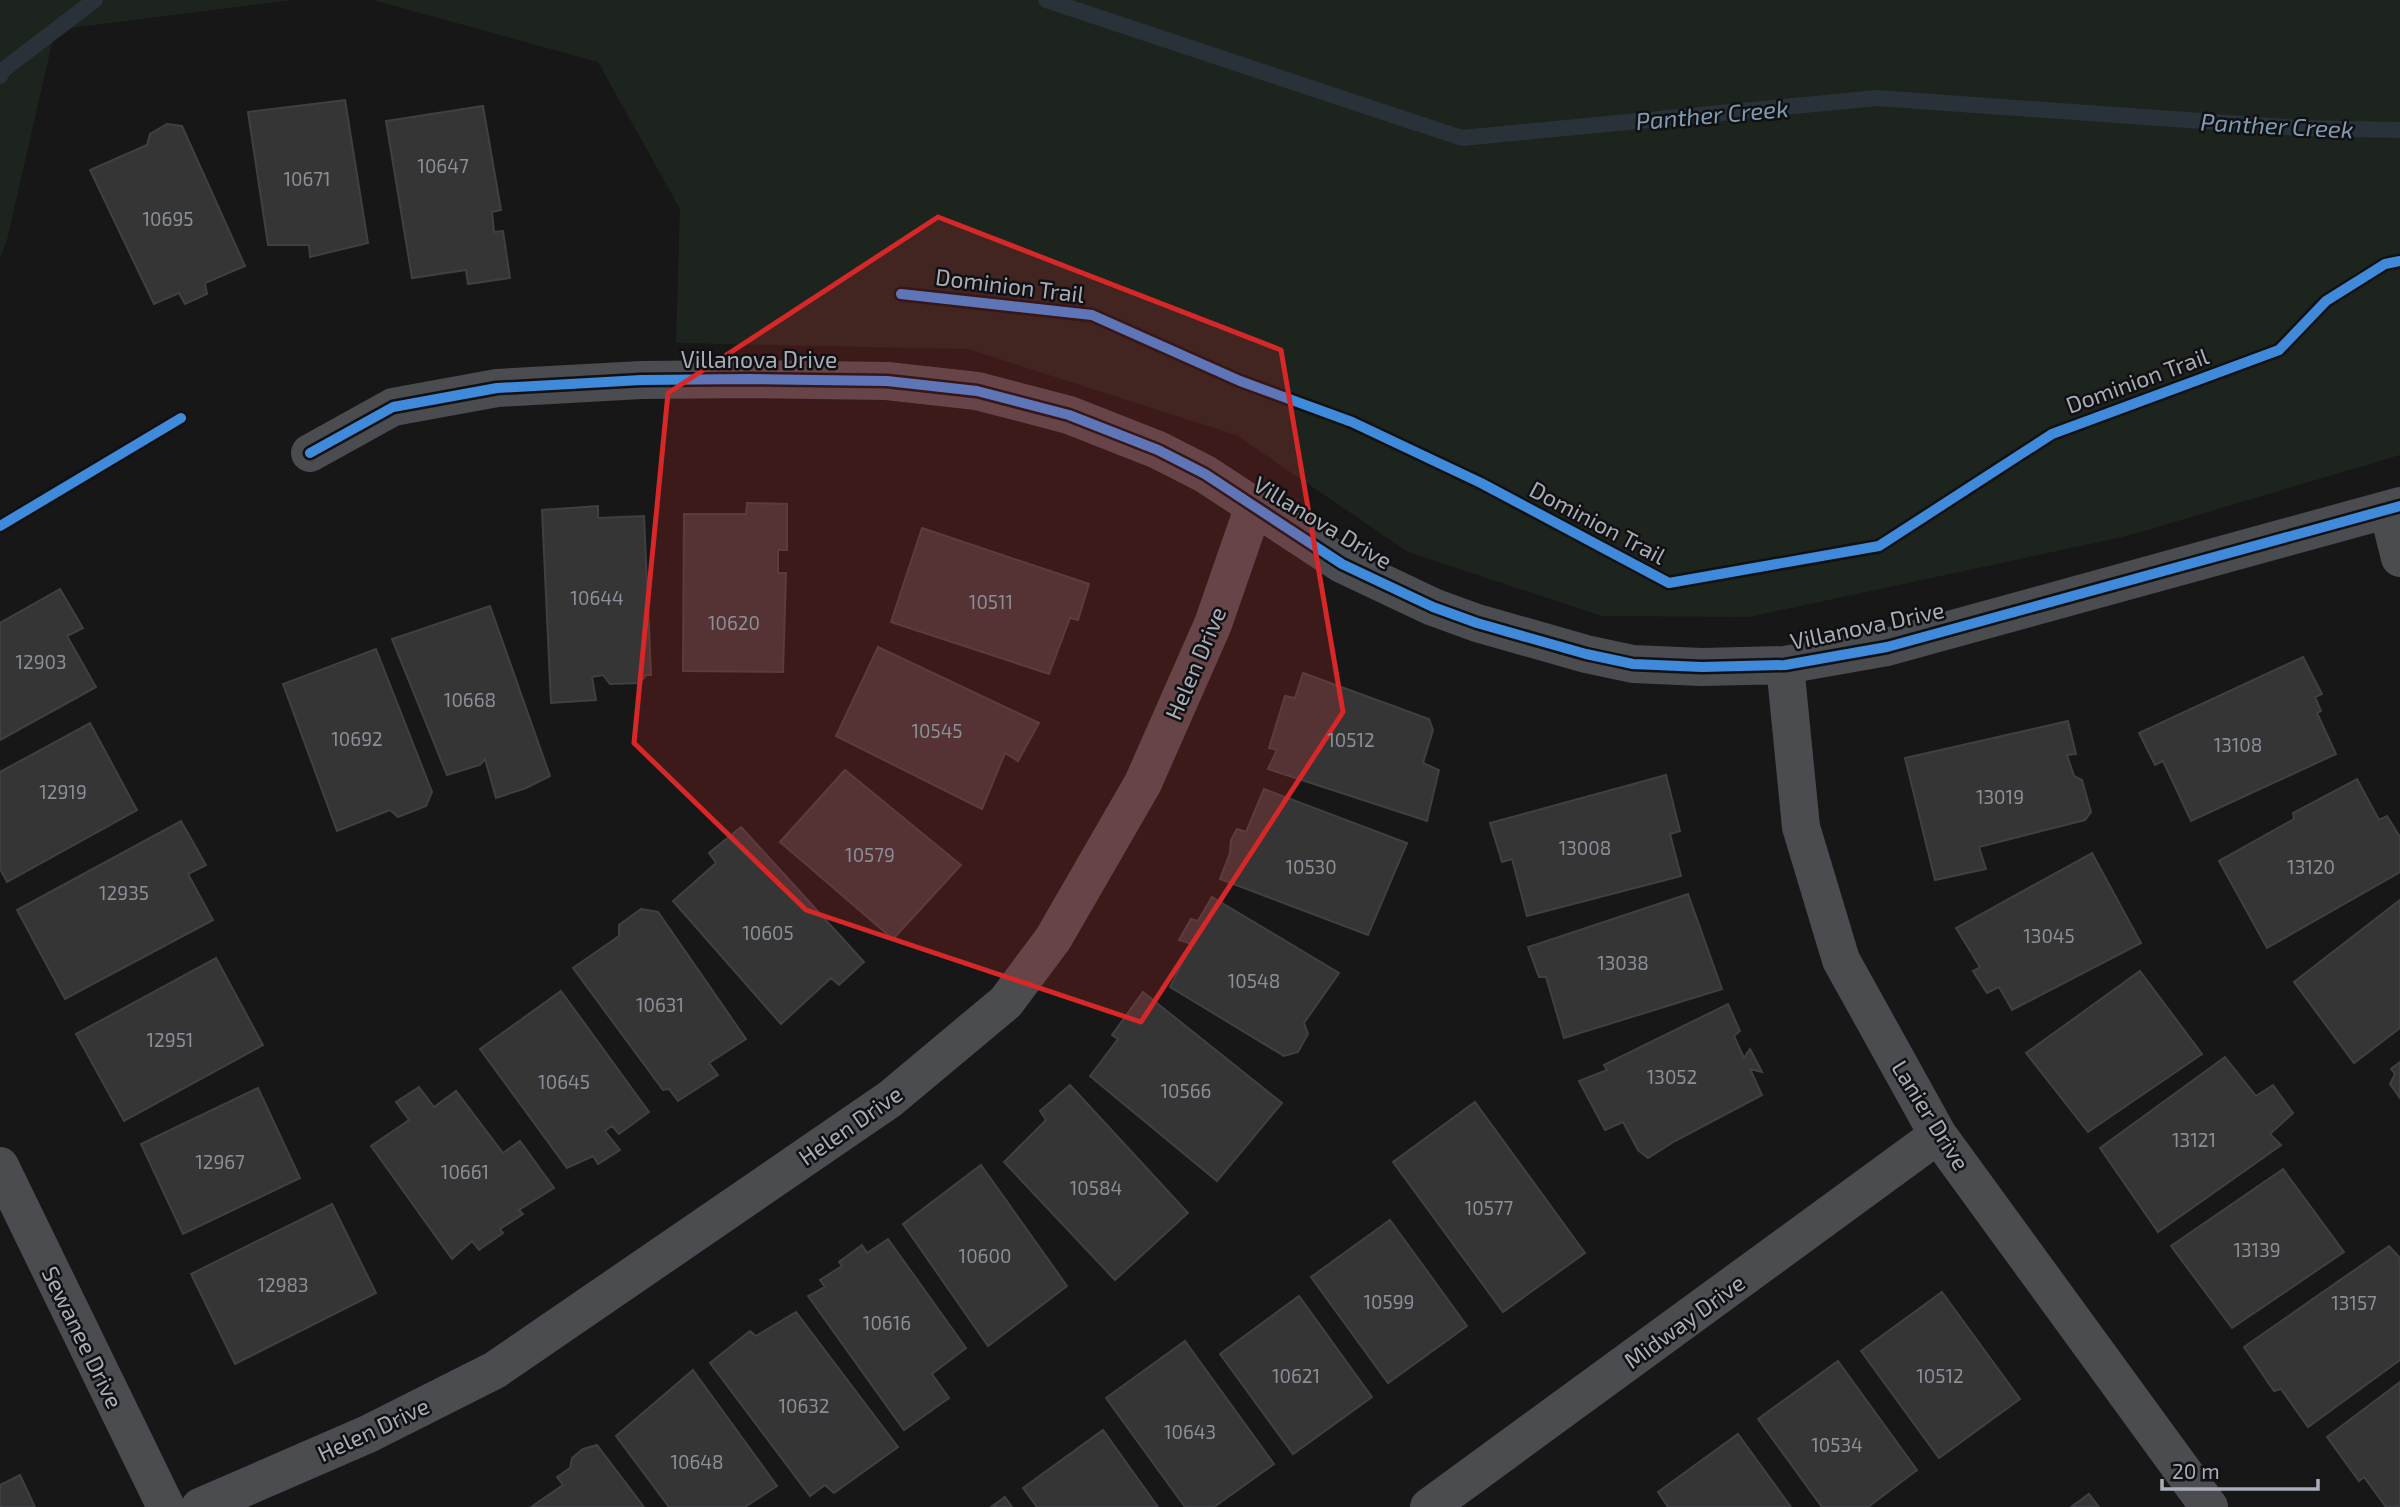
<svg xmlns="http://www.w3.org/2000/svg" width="2400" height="1507" viewBox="0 0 2400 1507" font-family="'Exo 2',sans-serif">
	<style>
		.green { fill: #1d241e }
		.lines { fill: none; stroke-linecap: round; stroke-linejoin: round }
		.stream { stroke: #2a3239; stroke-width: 16 }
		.building { fill: #353536; stroke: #3f4043; stroke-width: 2 }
		.minor { stroke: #4b4c50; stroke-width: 38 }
		.cycleway-casing { stroke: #111113; stroke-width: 15 }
		.cycleway { stroke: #408adc; stroke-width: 10 }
		.marked { fill: #d62828; fill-opacity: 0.2; stroke: #d62828; stroke-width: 5; stroke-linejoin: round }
		.labels { text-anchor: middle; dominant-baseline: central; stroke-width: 5; stroke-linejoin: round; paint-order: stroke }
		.number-label { font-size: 19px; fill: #8b8f98 }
		.street-label { font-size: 23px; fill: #a8adb8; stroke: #111113 }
		.water-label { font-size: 24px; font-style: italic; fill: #7f9bb3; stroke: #111113 }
	</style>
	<rect width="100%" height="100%" fill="#171717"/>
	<path class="green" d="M 0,0 L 292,0 L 55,30 L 7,240 L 0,258 Z
		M 373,0 L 2400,0 L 2400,455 L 2127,536 L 1749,617 L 1602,616 L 1408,552 L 1236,435 L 968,349 L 676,343 L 680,209 L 598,62 Z"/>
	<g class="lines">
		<path class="stream" d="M 1046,0 L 1462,138 L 1877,98 L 2299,128 L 2400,130
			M 0,76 L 3,70 L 95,0"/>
	</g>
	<path class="building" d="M 345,100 L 368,243 L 310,257 L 309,245 L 268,245 L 248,112 Z
		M 483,106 L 501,210 L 492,212 L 494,232 L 503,231 L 510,278 L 468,284 L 466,270 L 412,278 L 386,121 Z
		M 167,124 L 182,126 L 245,266 L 205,283 L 207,294 L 185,304 L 179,293 L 154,304 L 90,170 L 147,145 L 150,134 Z
		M 747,503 L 787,504 L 787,550 L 778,550 L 778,573 L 786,573 L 783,672 L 683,671 L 684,514 L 746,514 Z
		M 598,506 L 598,518 L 644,516 L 651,675 L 646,675 L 640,683 L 610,684 L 603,675 L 592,677 L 596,700 L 551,703 L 542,510 Z
		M 922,528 L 1089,584 L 1078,620 L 1070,618 L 1049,674 L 891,622 Z
		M 60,589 L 83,628 L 67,636 L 96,687 L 0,740 L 0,623 Z
		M 490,606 L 550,776 L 526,788 L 496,798 L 485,759 L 480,765 L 447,775 L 392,639 Z
		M 878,647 L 1039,723 L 1018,761 L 1005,753 L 982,809 L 836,736 Z
		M 376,649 L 432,792 L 426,806 L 398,817 L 390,810 L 337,831 L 283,684 Z
		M 2303,657 L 2322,694 L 2315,697 L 2321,711 L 2317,713 L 2336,754 L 2191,821 L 2163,761 L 2155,765 L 2139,733 Z
		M 1303,673 L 1429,719 L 1433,730 L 1423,763 L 1439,770 L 1427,821 L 1268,769 L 1277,750 L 1269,748 L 1285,696 L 1295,698 Z
		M 2068,721 L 2076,754 L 2067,755 L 2074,776 L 2082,780 L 2091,812 L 2085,820 L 1979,847 L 1986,869 L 1935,880 L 1905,758 Z
		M 90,723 L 137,810 L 7,882 L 0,869 L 0,772 Z
		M 845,770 L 961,865 L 893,939 L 780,842 Z
		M 1666,775 L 1680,831 L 1670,834 L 1681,876 L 1527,916 L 1512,859 L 1502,862 L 1490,823 Z
		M 2357,779 L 2379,820 L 2387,816 L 2400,837 L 2400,872 L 2267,948 L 2219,861 L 2294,819 L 2293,813 Z
		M 1264,789 L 1407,843 L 1368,935 L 1220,879 L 1230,853 L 1231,840 L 1237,829 L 1246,832 Z
		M 181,821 L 206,865 L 188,874 L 213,920 L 65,999 L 17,910 Z
		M 741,827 L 864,962 L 839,985 L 831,978 L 781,1024 L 673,901 L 716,863 L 709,853 Z
		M 2092,853 L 2141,943 L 2012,1010 L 1999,987 L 1987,993 L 1973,971 L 1980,967 L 1956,928 Z
		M 1688,894 L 1722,989 L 1564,1038 L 1546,977 L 1539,977 L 1528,947 Z
		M 1212,897 L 1339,973 L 1304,1023 L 1308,1034 L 1298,1052 L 1284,1056 L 1170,987 L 1192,944 L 1179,940 L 1191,919 L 1198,921 Z
		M 2400,900 L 2400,1028 L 2354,1063 L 2294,982 Z
		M 641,909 L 658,912 L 746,1039 L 709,1063 L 718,1075 L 678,1101 L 669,1089 L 663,1090 L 573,968 L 619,936 L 619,925 Z
		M 216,958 L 263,1045 L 124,1121 L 76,1034 Z
		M 2140,971 L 2202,1054 L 2088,1132 L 2026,1053 Z
		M 561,991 L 649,1112 L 619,1134 L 612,1126 L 605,1131 L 620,1150 L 598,1164 L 593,1156 L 567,1168 L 480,1049 Z
		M 1143,992 L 1282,1103 L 1217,1181 L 1090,1076 L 1118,1039 L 1112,1035 Z
		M 1728,1004 L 1740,1031 L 1734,1036 L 1744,1058 L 1750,1049 L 1762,1072 L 1750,1069 L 1762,1095 L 1675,1141 L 1648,1158 L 1638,1150 L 1623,1122 L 1605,1130 L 1579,1081 L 1607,1070 L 1604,1065 Z
		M 2225,1057 L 2256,1096 L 2273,1085 L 2293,1113 L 2270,1134 L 2281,1145 L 2158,1232 L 2100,1148 Z
		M 2400,1062 L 2400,1098 L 2390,1084 L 2395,1074 L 2391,1069 Z
		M 1070,1085 L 1188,1213 L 1115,1280 L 1004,1162 L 1046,1120 L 1040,1111 Z
		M 419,1087 L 434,1107 L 456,1091 L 503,1153 L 520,1141 L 554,1188 L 519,1210 L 523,1214 L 500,1229 L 503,1233 L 479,1250 L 472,1241 L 452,1259 L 371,1146 L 409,1120 L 396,1102 Z
		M 258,1088 L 300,1178 L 183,1234 L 141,1144 Z
		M 1475,1102 L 1585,1253 L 1503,1312 L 1393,1162 Z
		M 981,1165 L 1067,1286 L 988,1346 L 903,1224 Z
		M 2283,1169 L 2344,1252 L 2232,1328 L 2171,1246 Z
		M 332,1204 L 376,1293 L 235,1364 L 191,1274 Z
		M 1390,1220 L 1467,1326 L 1388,1383 L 1311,1277 Z
		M 888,1239 L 966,1348 L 932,1374 L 949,1398 L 904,1430 L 808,1296 L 825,1287 L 820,1280 L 842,1266 L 839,1262 L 862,1245 L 867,1253 Z
		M 2389,1246 L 2400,1258 L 2400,1360 L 2308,1427 L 2281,1389 L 2274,1391 L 2244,1347 Z
		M 1942,1292 L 2020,1399 L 1939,1458 L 1861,1351 Z
		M 1299,1296 L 1372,1397 L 1293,1454 L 1220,1354 Z
		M 796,1312 L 898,1447 L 834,1493 L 825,1485 L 810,1496 L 710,1363 L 750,1331 L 756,1336 Z
		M 1185,1341 L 1274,1464 L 1214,1507 L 1185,1507 L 1106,1398 Z
		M 1838,1361 L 1917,1470 L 1868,1507 L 1822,1507 L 1758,1419 Z
		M 693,1370 L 777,1486 L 745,1507 L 669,1507 L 616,1436 Z
		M 2400,1382 L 2400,1506 L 2386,1507 L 2364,1477 L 2359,1481 L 2327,1437 Z
		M 1103,1430 L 1158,1507 L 1037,1507 L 1023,1488 Z
		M 1738,1434 L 1791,1507 L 1668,1507 L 1658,1492 Z
		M 597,1445 L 644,1507 L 531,1507 L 563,1485 L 557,1477 L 570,1468 L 572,1458 L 583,1449 Z
		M 20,1475 L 35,1507 L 0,1507 L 0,1485 Z
		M 2089,1494 L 2099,1507 L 2071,1507 Z
		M 1005,1497 L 1012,1507 L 991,1507 Z"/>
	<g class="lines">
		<path class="minor" d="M 310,453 L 393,407 L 497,388 L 641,380 L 750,379 L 887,381 L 977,391 L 1069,415 L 1158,450 L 1205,474 L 1342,564 L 1433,607 L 1477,623 L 1586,654 L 1633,664 L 1702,667 L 1785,665 L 1887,647 L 2400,506
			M 2388,510 L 2400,558
			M 1785,665 L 1801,827 L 1841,960 L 1938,1135 L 2209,1507
			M 0,1166 L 166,1507
			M 200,1507 L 368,1434 L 495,1370 L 890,1099 L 1006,1002 L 1053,939 L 1143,783 L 1213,624 L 1254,506
			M 1429,1507 L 1938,1135"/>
		<g class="cycleway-casing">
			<path id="cycleway" d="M 901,294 L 1092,315 L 1240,381 L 1352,422 L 1481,483 L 1669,583 L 1879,546 L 2052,434 L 2279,350 L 2326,301 L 2385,264 L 2400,261
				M 310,453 L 393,407 L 497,388 L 641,380 L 750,379 L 887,381 L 977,391 L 1069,415 L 1158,450 L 1205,474 L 1342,564 L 1433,607 L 1477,623 L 1586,654 L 1633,664 L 1702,667 L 1785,665 L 1887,647 L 2400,506
				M 0,526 L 181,418"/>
		</g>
		<use href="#cycleway" class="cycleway"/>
	</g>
	<path class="marked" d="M 938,217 L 1281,350 L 1343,712 L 1141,1022 L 806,910 L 634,743 L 668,393 Z"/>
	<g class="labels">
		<g class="number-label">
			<text x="443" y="165">10647</text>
			<text x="307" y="178">10671</text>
			<text x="168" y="218">10695</text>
			<text x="597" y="597">10644</text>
			<text x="991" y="601">10511</text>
			<text x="734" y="622">10620</text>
			<text x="41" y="661">12903</text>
			<text x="470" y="699">10668</text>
			<text x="937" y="730">10545</text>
			<text x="357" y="738">10692</text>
			<text x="1351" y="739">10512</text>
			<text x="2238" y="744">13108</text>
			<text x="63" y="791">12919</text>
			<text x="2000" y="796">13019</text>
			<text x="1585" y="847">13008</text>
			<text x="870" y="854">10579</text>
			<text x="1311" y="866">10530</text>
			<text x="2311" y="866">13120</text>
			<text x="124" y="892">12935</text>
			<text x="768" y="932">10605</text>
			<text x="2049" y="935">13045</text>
			<text x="1623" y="962">13038</text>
			<text x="1254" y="980">10548</text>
			<text x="660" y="1004">10631</text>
			<text x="170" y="1039">12951</text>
			<text x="1672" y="1076">13052</text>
			<text x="564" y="1081">10645</text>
			<text x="1186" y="1090">10566</text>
			<text x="2194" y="1139">13121</text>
			<text x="220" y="1161">12967</text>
			<text x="465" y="1171">10661</text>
			<text x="1096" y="1187">10584</text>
			<text x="1489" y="1207">10577</text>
			<text x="2257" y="1249">13139</text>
			<text x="985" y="1255">10600</text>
			<text x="283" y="1284">12983</text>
			<text x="1389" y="1301">10599</text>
			<text x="2354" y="1302">13157</text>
			<text x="887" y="1322">10616</text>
			<text x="1296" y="1375">10621</text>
			<text x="1940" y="1375">10512</text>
			<text x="804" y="1405">10632</text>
			<text x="1190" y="1431">10643</text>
			<text x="1837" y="1444">10534</text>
			<text x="697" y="1461">10648</text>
		</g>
		<g class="street-label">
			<text transform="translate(1010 285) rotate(7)">Dominion Trail</text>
			<text x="759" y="359">Villanova Drive</text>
			<text transform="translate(2137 380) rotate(-20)">Dominion Trail</text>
			<text transform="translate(1323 522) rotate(31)">Villanova Drive</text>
			<text transform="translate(1598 522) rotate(28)">Dominion Trail</text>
			<text transform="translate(1867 625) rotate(-12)">Villanova Drive</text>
			<text transform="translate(1195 663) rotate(-67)">Helen Drive</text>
			<text transform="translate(1931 1115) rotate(58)">Lanier Drive</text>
			<text transform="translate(850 1125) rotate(-35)">Helen Drive</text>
			<text transform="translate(1684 1321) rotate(-36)">Midway Drive</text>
			<text transform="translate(83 1337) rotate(64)">Sewanee Drive</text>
			<text transform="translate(373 1429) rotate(-25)">Helen Drive</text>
		</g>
		<g class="water-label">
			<text transform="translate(1712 114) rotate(-5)">Panther Creek</text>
			<text transform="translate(2277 125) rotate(3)">Panther Creek</text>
		</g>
	</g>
	<path d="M2162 1479v10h156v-10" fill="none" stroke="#a8adb8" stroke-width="3.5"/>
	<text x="2172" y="1479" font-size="21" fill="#a8adb8" stroke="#111113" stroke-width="5" paint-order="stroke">20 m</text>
</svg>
